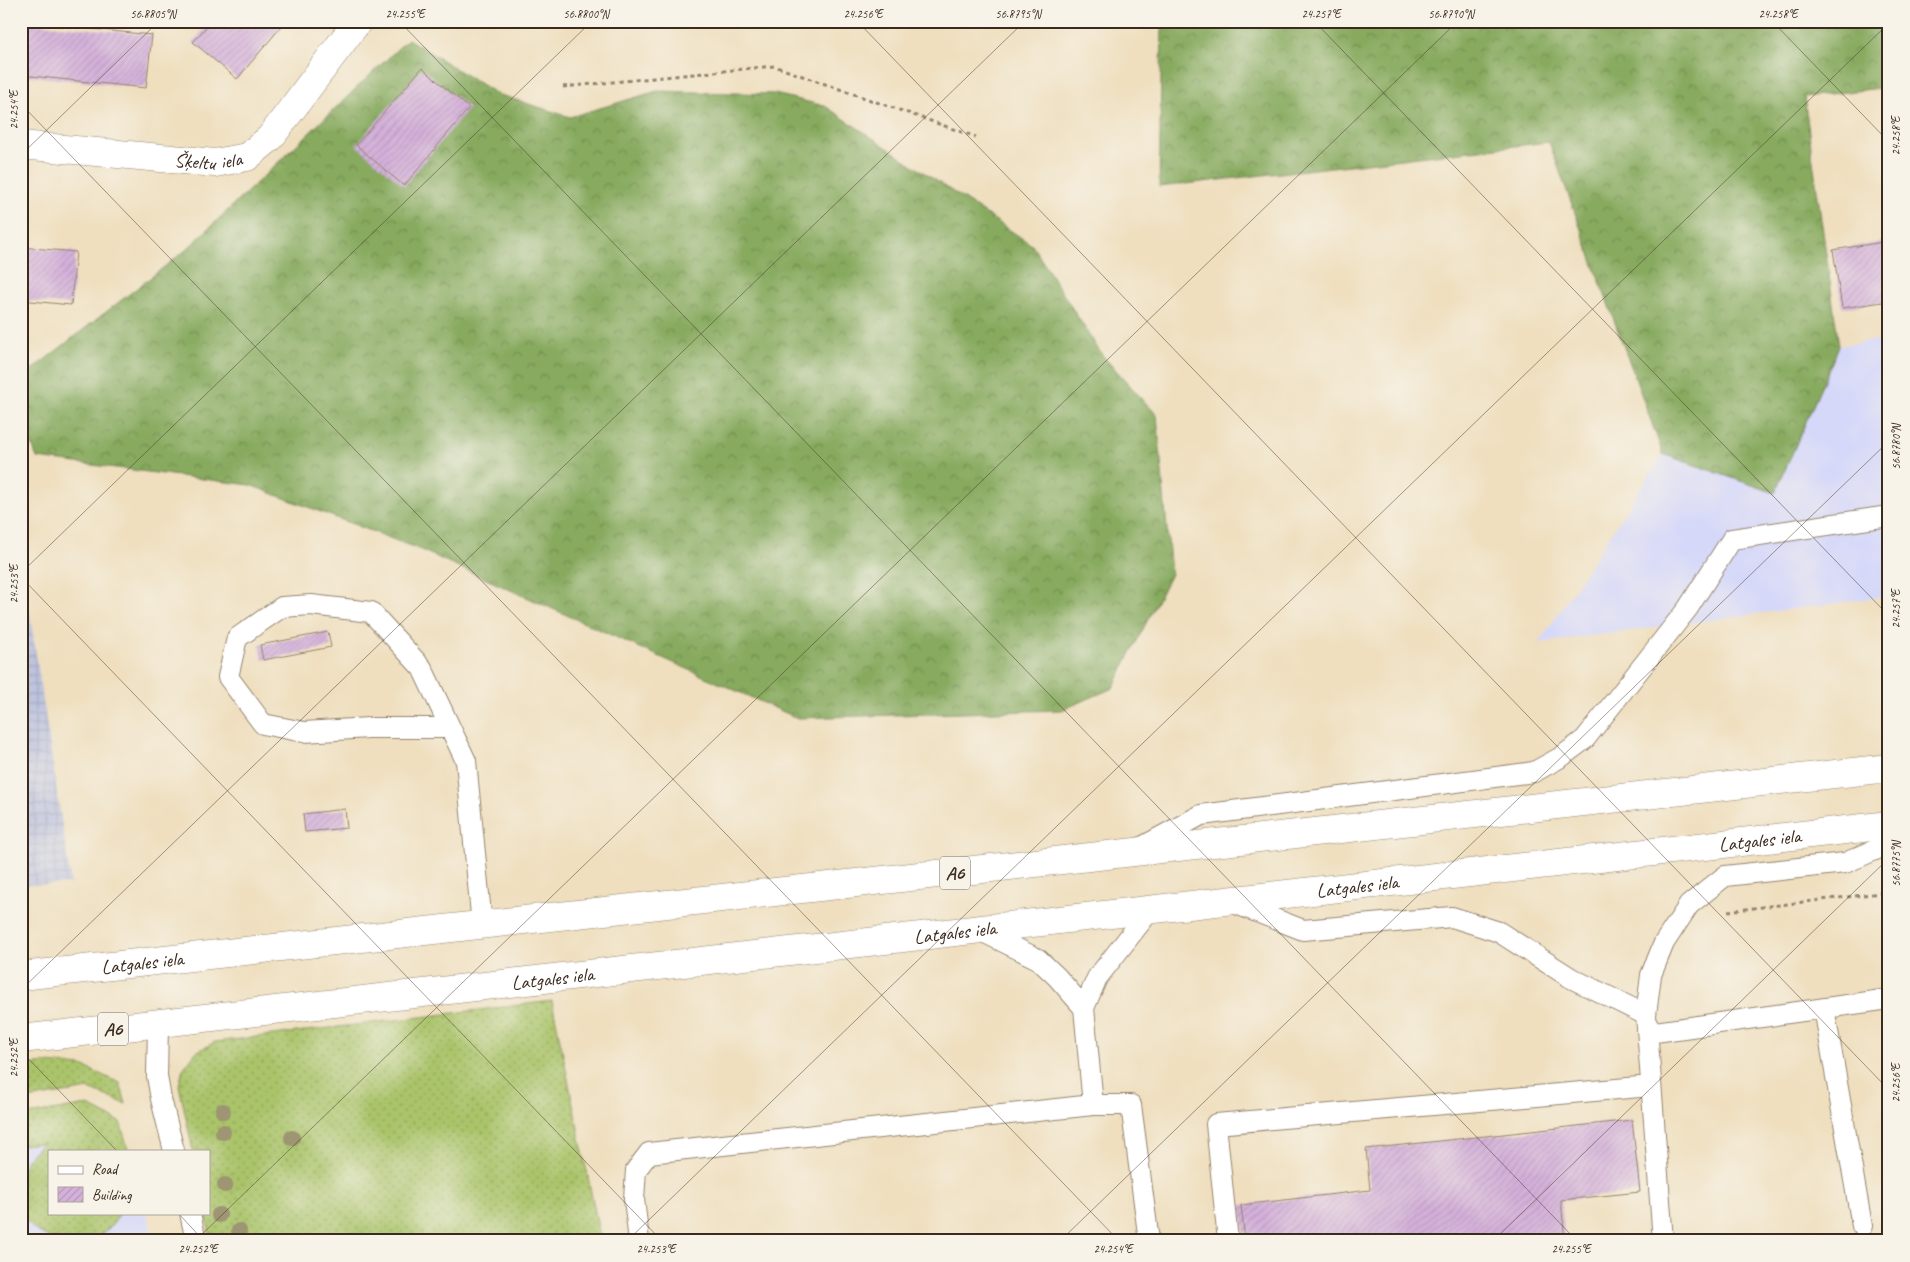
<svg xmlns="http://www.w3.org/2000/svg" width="1910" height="1262" viewBox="0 0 1910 1262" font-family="Caveat,sans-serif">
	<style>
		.built { fill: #d6d8f9 }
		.industrial { fill: url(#industrial-grid) }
		.grass { fill: url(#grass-dots); stroke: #727744 }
		.forest { fill: url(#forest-crowns); stroke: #616a3e }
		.building { fill: url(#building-hatch) }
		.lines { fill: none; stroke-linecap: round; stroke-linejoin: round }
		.service-casing { stroke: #95846e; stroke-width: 22 }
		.minor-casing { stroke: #95846e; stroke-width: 29 }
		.trunk-casing { stroke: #95846e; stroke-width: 29 }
		.path { stroke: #95846e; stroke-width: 3; stroke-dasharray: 4 4; stroke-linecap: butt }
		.service { stroke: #fff; stroke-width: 20 }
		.minor { stroke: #fff; stroke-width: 28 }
		.trunk { stroke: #fff; stroke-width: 28 }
		.tree { fill: #9e9573 }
		.ticks { fill: none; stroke: #3b2a1e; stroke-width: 1; stroke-opacity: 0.45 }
		.labels { text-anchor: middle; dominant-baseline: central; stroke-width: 5; stroke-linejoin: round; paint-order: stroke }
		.shield { fill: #f7f3e8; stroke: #73665b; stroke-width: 1 }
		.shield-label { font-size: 19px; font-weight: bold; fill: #3b2a1e }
		.street-label { font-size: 20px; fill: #3b2a1e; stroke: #f7f3e8 }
		.neatline { fill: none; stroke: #3b2a1e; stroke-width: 2 }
		.ticks-label { font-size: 12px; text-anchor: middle; fill: #3b2a1e }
	</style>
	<defs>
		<pattern id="industrial-grid" width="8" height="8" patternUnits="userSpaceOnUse" patternTransform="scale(1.25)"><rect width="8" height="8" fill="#bec3de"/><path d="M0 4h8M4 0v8" fill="none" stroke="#a4a8be"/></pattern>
		<pattern id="grass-dots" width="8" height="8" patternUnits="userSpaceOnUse" patternTransform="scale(1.25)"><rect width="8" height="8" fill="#aac46a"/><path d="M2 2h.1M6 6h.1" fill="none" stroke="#8c9f57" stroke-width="1.8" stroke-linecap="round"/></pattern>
		<pattern id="forest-crowns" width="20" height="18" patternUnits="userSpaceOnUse" patternTransform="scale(1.25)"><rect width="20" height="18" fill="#87aa5e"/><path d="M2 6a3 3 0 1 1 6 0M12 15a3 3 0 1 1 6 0" fill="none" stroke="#708b4d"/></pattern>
		<pattern id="building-hatch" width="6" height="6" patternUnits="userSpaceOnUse" patternTransform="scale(1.25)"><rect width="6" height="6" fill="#d4b1da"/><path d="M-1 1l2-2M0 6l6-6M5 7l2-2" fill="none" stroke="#b798bb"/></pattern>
	</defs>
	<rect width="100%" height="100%" fill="#f7f3e8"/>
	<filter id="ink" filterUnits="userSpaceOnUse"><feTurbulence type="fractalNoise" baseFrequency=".02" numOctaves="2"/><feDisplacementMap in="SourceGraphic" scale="10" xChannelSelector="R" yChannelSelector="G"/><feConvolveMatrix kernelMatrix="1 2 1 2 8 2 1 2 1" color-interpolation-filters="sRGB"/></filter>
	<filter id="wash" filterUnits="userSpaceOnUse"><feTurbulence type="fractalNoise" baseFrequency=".0096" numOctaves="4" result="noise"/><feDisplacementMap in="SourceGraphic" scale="20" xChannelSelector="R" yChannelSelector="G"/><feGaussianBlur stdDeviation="1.12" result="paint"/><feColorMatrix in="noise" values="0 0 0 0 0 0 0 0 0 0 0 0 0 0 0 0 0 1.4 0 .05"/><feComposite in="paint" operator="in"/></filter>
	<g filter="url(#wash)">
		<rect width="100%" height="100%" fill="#efdfbf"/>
		<path class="built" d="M 1889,338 L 1889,596 L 1539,643 L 1663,454 L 1775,493 L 1839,346 Z
			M 44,1143 L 30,1155 L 21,1170 L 21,1145 Z
			M 21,1210 L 31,1225 L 45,1237 L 56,1241 L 21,1241 Z
			M 120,1213 L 147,1213 L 154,1241 L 87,1241 L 99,1236 L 114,1224 Z"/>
		<path class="industrial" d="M 21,556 L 71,884 L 21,885 Z"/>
		<path class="grass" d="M 552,1001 L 601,1241 L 211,1241 L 206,1213 L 209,1213 L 209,1151 L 193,1151 L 179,1085 L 183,1069 L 196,1052 L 215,1042 Z
			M 46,1063 L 82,1066 L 120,1083 L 126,1104 L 89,1089 L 21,1100 L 21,1066 Z
			M 87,1105 L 120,1122 L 129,1151 L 49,1151 L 49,1213 L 120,1213 C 115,1222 108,1231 99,1236 C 75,1250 28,1239 21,1209 C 20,1204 21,1198 21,1193 C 21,1164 22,1163 43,1143 L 21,1145 L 21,1116 Z"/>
		<path class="forest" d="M 1162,21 L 1889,21 L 1889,87 L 1804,97 L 1839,346 L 1775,493 L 1663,454 L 1549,142 L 1159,187 Z
			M 408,39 L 497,94 L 570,117 L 657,91 L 775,94 L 825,106 L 1032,245 L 1102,355 L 1157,415 L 1171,574 L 1113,688 L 1062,710 L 797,718 L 421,550 L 250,485 L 37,458 L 21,415 L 21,378 L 186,250 Z"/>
		<g id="blocks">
			<path class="building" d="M 211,21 L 286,21 L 237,79 L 193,42 Z
				M 21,22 L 152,35 L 146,88 L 21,75 Z
				M 422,68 L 469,108 L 404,186 L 356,145 Z
				M 1889,241 L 1889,301 L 1842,308 L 1833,250 Z
				M 21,247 L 76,252 L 71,305 L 21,300 Z
				M 328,632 L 331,647 L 263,660 L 260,645 Z
				M 345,809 L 347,828 L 305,832 L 303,814 Z
				M 1632,1120 L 1640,1192 L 1561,1200 L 1565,1241 L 1245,1241 L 1241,1205 L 1370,1190 L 1366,1149 Z
				M 21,1215 L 23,1215 L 26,1241 L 21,1241 Z"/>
		</g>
	</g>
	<g filter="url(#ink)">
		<use href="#blocks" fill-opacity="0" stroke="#95846e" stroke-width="1"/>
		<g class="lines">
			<g class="service-casing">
				<path id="service" d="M 450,728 L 369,728 L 304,732 L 263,724 L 228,677 L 237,638 L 282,607 L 311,605 L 371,612 L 422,668 L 466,761 L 482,925
					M 1142,847 L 1201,815 L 1534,772 L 1561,757 L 1585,739 L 1688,608 L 1732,539 L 1889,516
					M 1231,902 L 1303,930 L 1452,917 L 1499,932 L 1571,978 L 1646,1015
					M 977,929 L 1038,959 L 1057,977 L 1084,1008
					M 1824,1008 L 1862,1226
					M 158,1024 L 157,1076 L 161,1099 L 174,1151
					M 1648,1033 L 1889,999
					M 1093,1105 L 1131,1105 L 1149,1241
					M 190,1213 L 196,1241
					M 639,1241 L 634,1199 L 636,1170 L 649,1153 L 1093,1105 L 1084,1008 L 1097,978 L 1151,909
					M 1228,1241 L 1216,1124 L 1651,1086
					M 1663,1241 L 1646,1015 L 1651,975 L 1664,943 L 1689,905 L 1725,876 L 1845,863 L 1889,844"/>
			</g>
			<g class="minor-casing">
				<g id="minor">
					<path id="s1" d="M 21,145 L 215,163 L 247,157 L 270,138 L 358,21"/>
				</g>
			</g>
			<g class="trunk-casing">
				<g id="trunk">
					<path id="s2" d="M 21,976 L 1889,768"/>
					<path id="s3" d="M 21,1039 L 1889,825"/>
				</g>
			</g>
			<path class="path" d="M 563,87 L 774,66 L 976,137
				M 1728,911 L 1889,892"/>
			<use href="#service" class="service"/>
			<use href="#minor" class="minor"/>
			<use href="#trunk" class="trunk"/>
		</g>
		<g class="tree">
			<circle cx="223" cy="1111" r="8"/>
			<circle cx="223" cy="1132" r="8"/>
			<circle cx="292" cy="1138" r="8"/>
			<circle cx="225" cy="1185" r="8"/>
			<circle cx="219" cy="1215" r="8"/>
			<circle cx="239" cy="1231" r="8"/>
		</g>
	</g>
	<path class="ticks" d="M 399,21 L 1577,1241M 857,21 L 1889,1090M 1314,21 L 1889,616M 1772,21 L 1889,142M 21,104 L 1119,1241M 21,155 L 159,21M 21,573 L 592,21M 21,577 L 662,1241M 21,990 L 1025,21M 21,1051 L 117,1151M 178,1213 L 204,1241M 195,1241 L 1458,21M 627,1241 L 1889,23M 1060,1241 L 1889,441M 1493,1241 L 1889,858"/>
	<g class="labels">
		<g class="shield">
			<rect x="940" y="856.5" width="30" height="33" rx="4"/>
			<rect x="98" y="1012.5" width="30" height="33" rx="4"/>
		</g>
		<g class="shield-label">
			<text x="955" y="873">A6</text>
			<text x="113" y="1029">A6</text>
		</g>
		<g class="street-label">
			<text stroke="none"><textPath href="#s1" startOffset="188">Šķeltu iela</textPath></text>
			<text stroke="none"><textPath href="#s3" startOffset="1750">Latgales iela</textPath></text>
			<text stroke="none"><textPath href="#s3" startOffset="1345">Latgales iela</textPath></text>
			<text stroke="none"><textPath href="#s3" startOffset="940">Latgales iela</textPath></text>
			<text stroke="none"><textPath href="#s2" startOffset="122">Latgales iela</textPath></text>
			<text stroke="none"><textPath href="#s3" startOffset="535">Latgales iela</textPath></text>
		</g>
	</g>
	<rect width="1910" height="1262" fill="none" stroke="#f7f3e8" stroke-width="55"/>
	<rect x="48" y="1150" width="162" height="65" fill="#f7f3e8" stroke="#aca397"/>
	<rect x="58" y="1166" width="25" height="8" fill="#ffffff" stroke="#aca397"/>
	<text x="92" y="1174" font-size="15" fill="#3b2a1e">Road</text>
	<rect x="58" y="1187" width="25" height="15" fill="url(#building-hatch)" stroke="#aca397"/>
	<text x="92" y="1200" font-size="15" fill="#3b2a1e">Building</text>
	<rect x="28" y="28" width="1854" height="1206" class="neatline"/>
	<g class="ticks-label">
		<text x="153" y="18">56.8805°N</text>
		<text x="405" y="18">24.255°E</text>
		<text x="586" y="18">56.8800°N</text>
		<text x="863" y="18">24.256°E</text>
		<text x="1018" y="18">56.8795°N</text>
		<text x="1321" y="18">24.257°E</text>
		<text x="1451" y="18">56.8790°N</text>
		<text x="1778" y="18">24.258°E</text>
		<text transform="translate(14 110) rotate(-90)" y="4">24.254°E</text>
		<text transform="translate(1896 136) rotate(-90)" y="4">24.258°E</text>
		<text transform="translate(1896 447) rotate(-90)" y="4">56.8780°N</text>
		<text transform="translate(14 584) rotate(-90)" y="4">24.253°E</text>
		<text transform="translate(1896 609) rotate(-90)" y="4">24.257°E</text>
		<text transform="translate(1896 864) rotate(-90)" y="4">56.8775°N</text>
		<text transform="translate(14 1058) rotate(-90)" y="4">24.252°E</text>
		<text transform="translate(1896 1083) rotate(-90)" y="4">24.256°E</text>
		<text x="198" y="1253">24.252°E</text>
		<text x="656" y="1253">24.253°E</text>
		<text x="1113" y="1253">24.254°E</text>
		<text x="1571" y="1253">24.255°E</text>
	</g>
</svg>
